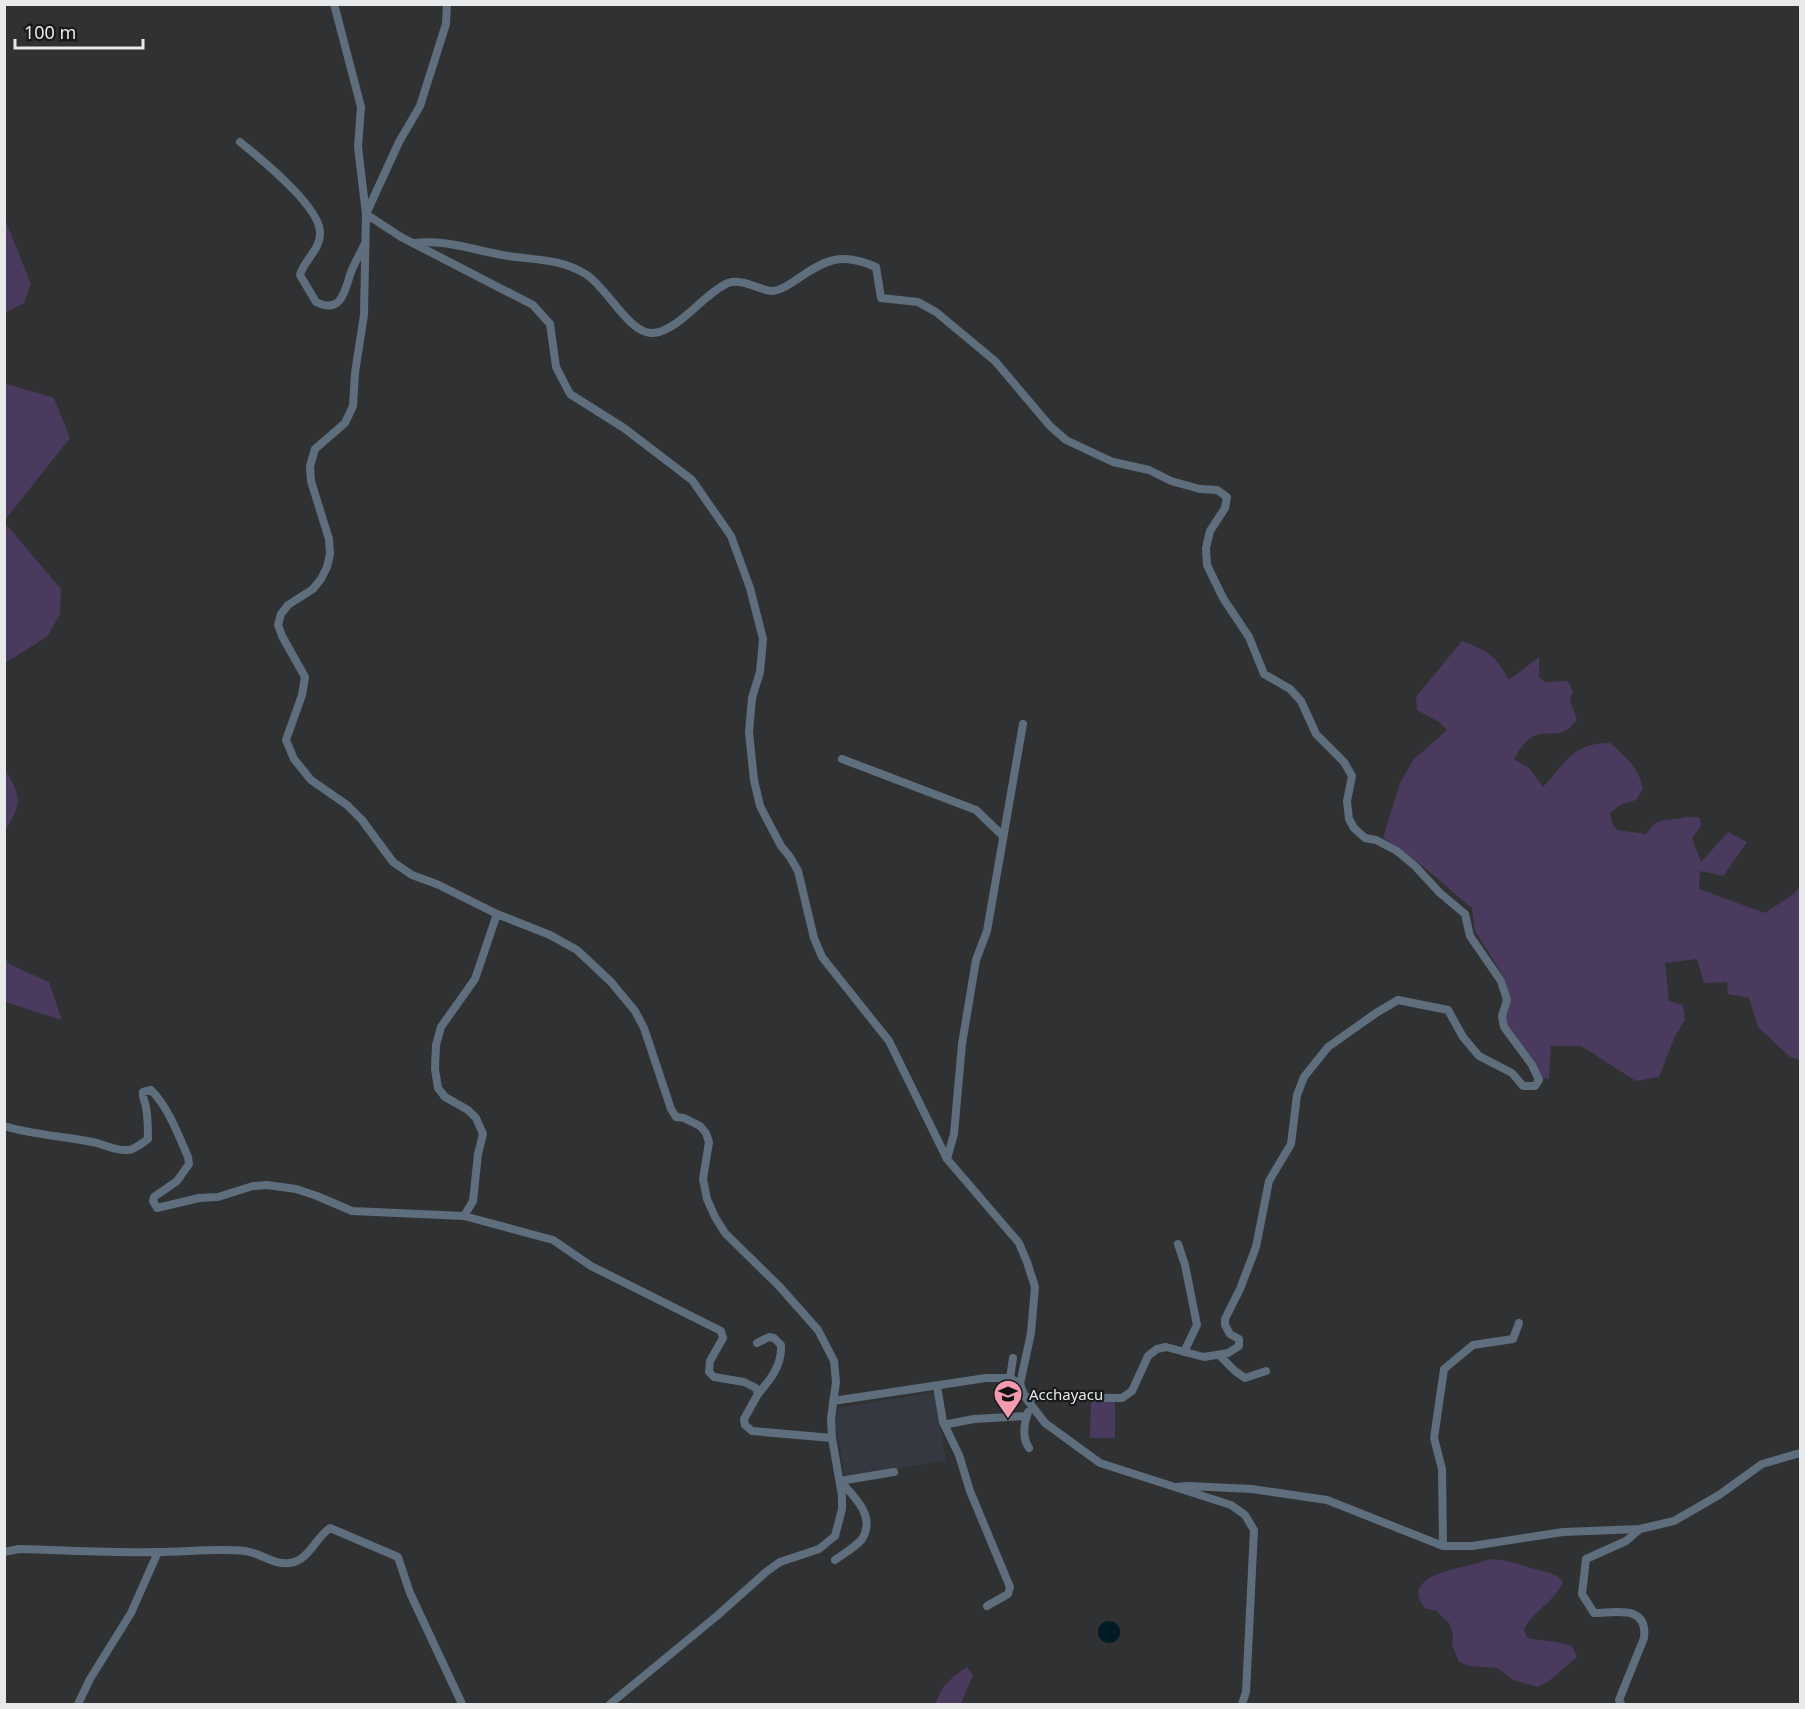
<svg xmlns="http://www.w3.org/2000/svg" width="1805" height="1709" viewBox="0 0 1805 1709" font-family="'Noto Sans',sans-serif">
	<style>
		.built { fill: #353840 }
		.green { fill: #4a3a5d }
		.water { fill: #011c27 }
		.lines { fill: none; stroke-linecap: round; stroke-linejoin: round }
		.street { stroke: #5e6e7d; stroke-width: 8 }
		.labels { text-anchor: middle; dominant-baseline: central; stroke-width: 4.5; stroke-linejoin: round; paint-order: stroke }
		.poi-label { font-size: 15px; fill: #e8e9ea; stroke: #18191a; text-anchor: start }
	</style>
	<rect width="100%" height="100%" fill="#303133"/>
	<path class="built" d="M 934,1392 L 946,1460 L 845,1478 L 834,1415 L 838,1408 Z"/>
	<path class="green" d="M 4,208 L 6,222 L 31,284 L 24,303 L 5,313 Z
		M 4,383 L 54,398 L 70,438 L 5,520 Z
		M 5,523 L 61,589 L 60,614 L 48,636 L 5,663 Z
		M 1462,641 C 1490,652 1494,654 1509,680 L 1539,657 L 1539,677 L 1545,682 L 1568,681 L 1573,691 L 1570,700 L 1577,720 C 1558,744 1548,726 1529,739 C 1523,743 1518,753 1514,759 L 1530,769 L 1543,787 C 1566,763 1572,743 1610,743 C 1626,757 1639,768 1643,789 L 1636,800 L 1620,805 L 1610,813 L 1612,823 L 1617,830 L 1646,834 C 1657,819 1659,821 1675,819 C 1687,818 1687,815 1700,818 L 1701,826 L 1692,838 L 1701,862 L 1728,832 L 1747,842 L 1723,876 L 1700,871 L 1699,889 L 1765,913 L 1795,893 L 1800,886 L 1800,1060 L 1790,1057 L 1758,1027 L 1749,998 L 1728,994 L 1727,982 L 1704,983 L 1697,959 L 1665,963 L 1669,1001 L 1683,1005 L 1685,1020 L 1675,1036 L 1659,1077 L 1636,1081 L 1581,1046 L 1551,1046 L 1549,1079 L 1539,1078 L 1533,1060 L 1505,1027 L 1502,1018 L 1508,991 L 1505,979 L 1475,931 L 1472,908 C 1442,884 1416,857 1383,838 L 1400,783 L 1413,760 L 1447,730 L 1439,722 L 1417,710 L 1416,697 Z
		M 4,768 C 21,796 23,802 5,831 Z
		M 5,957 L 9,964 L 49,982 L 62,1020 L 5,1002 Z
		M 1091,1401 L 1115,1401 L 1115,1438 L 1090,1438 Z
		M 1492,1559 C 1507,1560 1518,1564 1531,1568 C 1544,1572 1553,1571 1563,1581 C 1556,1601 1534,1610 1524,1629 L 1527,1638 C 1543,1641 1558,1641 1572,1646 L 1577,1657 L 1549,1681 L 1538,1687 L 1513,1680 L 1497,1668 L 1470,1666 L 1459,1662 L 1452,1645 L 1453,1634 L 1449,1623 L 1435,1610 L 1426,1609 C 1399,1579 1450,1570 1470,1565 C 1478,1564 1484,1560 1492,1559 Z
		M 967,1667 L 973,1675 L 961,1704 L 935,1704 L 944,1686 L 954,1676 Z"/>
	<path class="water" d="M1098 1632a11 11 0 1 1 22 0a11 11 0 1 1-22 0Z"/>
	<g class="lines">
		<path class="street" d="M 334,4 L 361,107 L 358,147 L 366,214 L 401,237 L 533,305 L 550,324 L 556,367 L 570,394 L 624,428 L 692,480 L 731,536 L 750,588 L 763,639 L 760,672 L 752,698 L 749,732 L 754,780 L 760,806 L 781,846 L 790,857 L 798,871 L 814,938 L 822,957 L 889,1041 L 947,1159 L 1019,1243 L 1027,1262 L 1035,1287 L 1031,1333 L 1020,1384 L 1025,1397 L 1045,1423 L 1100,1463 L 1231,1505 L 1245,1515 L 1254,1530 L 1246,1692 L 1242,1704
			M 447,4 L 446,24 L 420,106 L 399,142 L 366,214 L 364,315 L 355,373 L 353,406 L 345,423 L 315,449 L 310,466 L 311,481 L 329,539 L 330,554 L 327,567 L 321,579 L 313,589 L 288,605 L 281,614 L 278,625 L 282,636 L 305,677 L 302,695 L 286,740 L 294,759 L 311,780 L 347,805 L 362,820 L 393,862 L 412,875 L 439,885 L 497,914 L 550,935 L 577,950 L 611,982 L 635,1011 L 644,1028 L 671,1109 L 676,1117 L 684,1118 L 700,1126 L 706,1133 L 709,1142 L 703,1179 L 707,1199 L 715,1217 L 725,1233 L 779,1286 L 818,1330 L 834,1361 L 836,1382 L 831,1418 L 832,1438 L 842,1496 L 842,1509 L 835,1536 L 819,1549 L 780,1562 L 766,1572 L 718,1615 L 610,1704
			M 240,142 C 260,158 322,208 320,234 C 320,250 304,260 300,275 L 316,302 C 342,315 345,290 351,272 C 355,262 360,254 364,245
			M 414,243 C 448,239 475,251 508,256 C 536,260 562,259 587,275 C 608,289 630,335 653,333 C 679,331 704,293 728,283 C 743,278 758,290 772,291 C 781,291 790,284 796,280 C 826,259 841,252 876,267 L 881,298 L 918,302 L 936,312 L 995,361 L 1050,426 L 1066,440 L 1113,462 L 1149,470 L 1171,481 L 1200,489 L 1217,490 L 1227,497 L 1225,508 L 1210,531 L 1206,548 L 1207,565 L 1223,598 L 1249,637 L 1264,674 L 1290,689 L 1301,701 L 1316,734 L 1344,762 L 1352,776 L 1347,801 L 1349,819 L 1354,828 L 1365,838 L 1376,840 L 1397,851 L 1415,866 L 1440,893 L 1465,914 L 1470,936 L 1501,981 L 1507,1000 L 1502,1016 L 1504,1027 L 1532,1065 L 1539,1080 L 1535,1086 L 1523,1086 L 1512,1073 L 1479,1056 L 1463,1037 L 1448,1010 L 1398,1000 L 1376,1013 L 1328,1047 L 1304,1077 L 1297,1095 L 1291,1144 L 1269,1181 L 1256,1247 L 1240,1289 L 1225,1319 L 1225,1325 L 1230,1334 L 1239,1339 L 1239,1346 L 1228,1353 L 1204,1357 L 1166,1347 L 1157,1349 L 1148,1356 L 1132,1391 L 1122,1398 L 1025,1397
			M 842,759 L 976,810 L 1003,836
			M 4,1126 C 33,1135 63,1136 92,1142 C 105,1144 114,1151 128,1150 C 135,1150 142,1143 148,1139 C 148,1128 148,1118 146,1107 C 145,1101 142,1098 143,1092 L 151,1090 C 168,1107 178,1134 188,1157 L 189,1164 L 177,1181 L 154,1197 L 153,1201 L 157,1208 L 199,1198 L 218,1197 L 253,1186 L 267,1185 L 296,1189 L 317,1196 L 352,1211 L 464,1216 L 553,1240 L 591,1266 L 721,1331 L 723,1338 L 710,1361 L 709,1372 L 714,1377 L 744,1382 L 756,1388 L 758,1394 L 744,1419 L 745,1425 L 752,1431 L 832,1438
			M 947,1159 L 954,1134 L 962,1044 L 976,960 L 987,931 L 1023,724
			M 464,1216 L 473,1201 L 478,1154 L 483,1134 L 476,1118 L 468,1110 L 445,1097 L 438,1088 L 435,1069 L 436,1045 L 441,1027 L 475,979 L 497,914
			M 1178,1244 L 1185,1265 L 1197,1325 L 1184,1352
			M 757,1343 L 769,1337 L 774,1338 L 781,1345 C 782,1365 771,1379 758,1394
			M 1219,1355 L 1235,1371 L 1245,1378 L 1266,1371
			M 1010,1378 L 1013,1358
			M 937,1386 L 943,1422 L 959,1455 L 970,1491 L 1010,1587 L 1008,1594 L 987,1606
			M 833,1401 L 986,1378 L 1010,1378 L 1020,1384
			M 1028,1412 C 1024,1424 1022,1438 1029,1448
			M 948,1424 L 974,1419 L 1026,1416
			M 840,1481 L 894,1472
			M 1176,1487 L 1188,1486 L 1252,1489 L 1327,1500 L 1443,1546 L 1472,1546 L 1563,1532 L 1640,1529 L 1674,1521 L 1719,1495 L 1762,1464 L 1800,1453
			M 1443,1546 L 1442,1469 L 1434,1438 L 1444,1369 L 1473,1345 L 1513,1339 L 1519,1323
			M 4,1552 L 19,1549 C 65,1550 111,1553 157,1552 C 186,1552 216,1548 245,1551 C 260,1553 274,1565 289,1563 C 309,1561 315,1538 330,1528 L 398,1557 L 410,1593 L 462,1704
			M 835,1560 C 843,1554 856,1547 862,1539 C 876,1517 855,1497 841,1482
			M 78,1704 L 90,1679 L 131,1613 L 158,1552
			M 1621,1704 L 1619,1700 L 1644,1638 C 1648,1604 1616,1613 1594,1613 L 1582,1594 L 1586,1559 L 1626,1541 L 1640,1529"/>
	</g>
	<defs>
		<g id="school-pin" transform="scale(1.5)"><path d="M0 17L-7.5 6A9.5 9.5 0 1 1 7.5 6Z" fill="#f29ab0" stroke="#18191a"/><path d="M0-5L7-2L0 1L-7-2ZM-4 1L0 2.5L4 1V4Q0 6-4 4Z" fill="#111"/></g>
	</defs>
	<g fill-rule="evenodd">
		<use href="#school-pin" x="1008" y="1394"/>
	</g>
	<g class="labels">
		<g class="poi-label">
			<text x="1029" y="1394">Acchayacu</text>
		</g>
	</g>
	<rect width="1805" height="1709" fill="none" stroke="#e8e9ea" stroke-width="12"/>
	<path d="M15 39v9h128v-9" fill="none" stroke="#e8e9ea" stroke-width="3"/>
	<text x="24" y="39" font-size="18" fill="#e8e9ea" stroke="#18191a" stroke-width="4.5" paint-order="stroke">100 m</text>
</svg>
